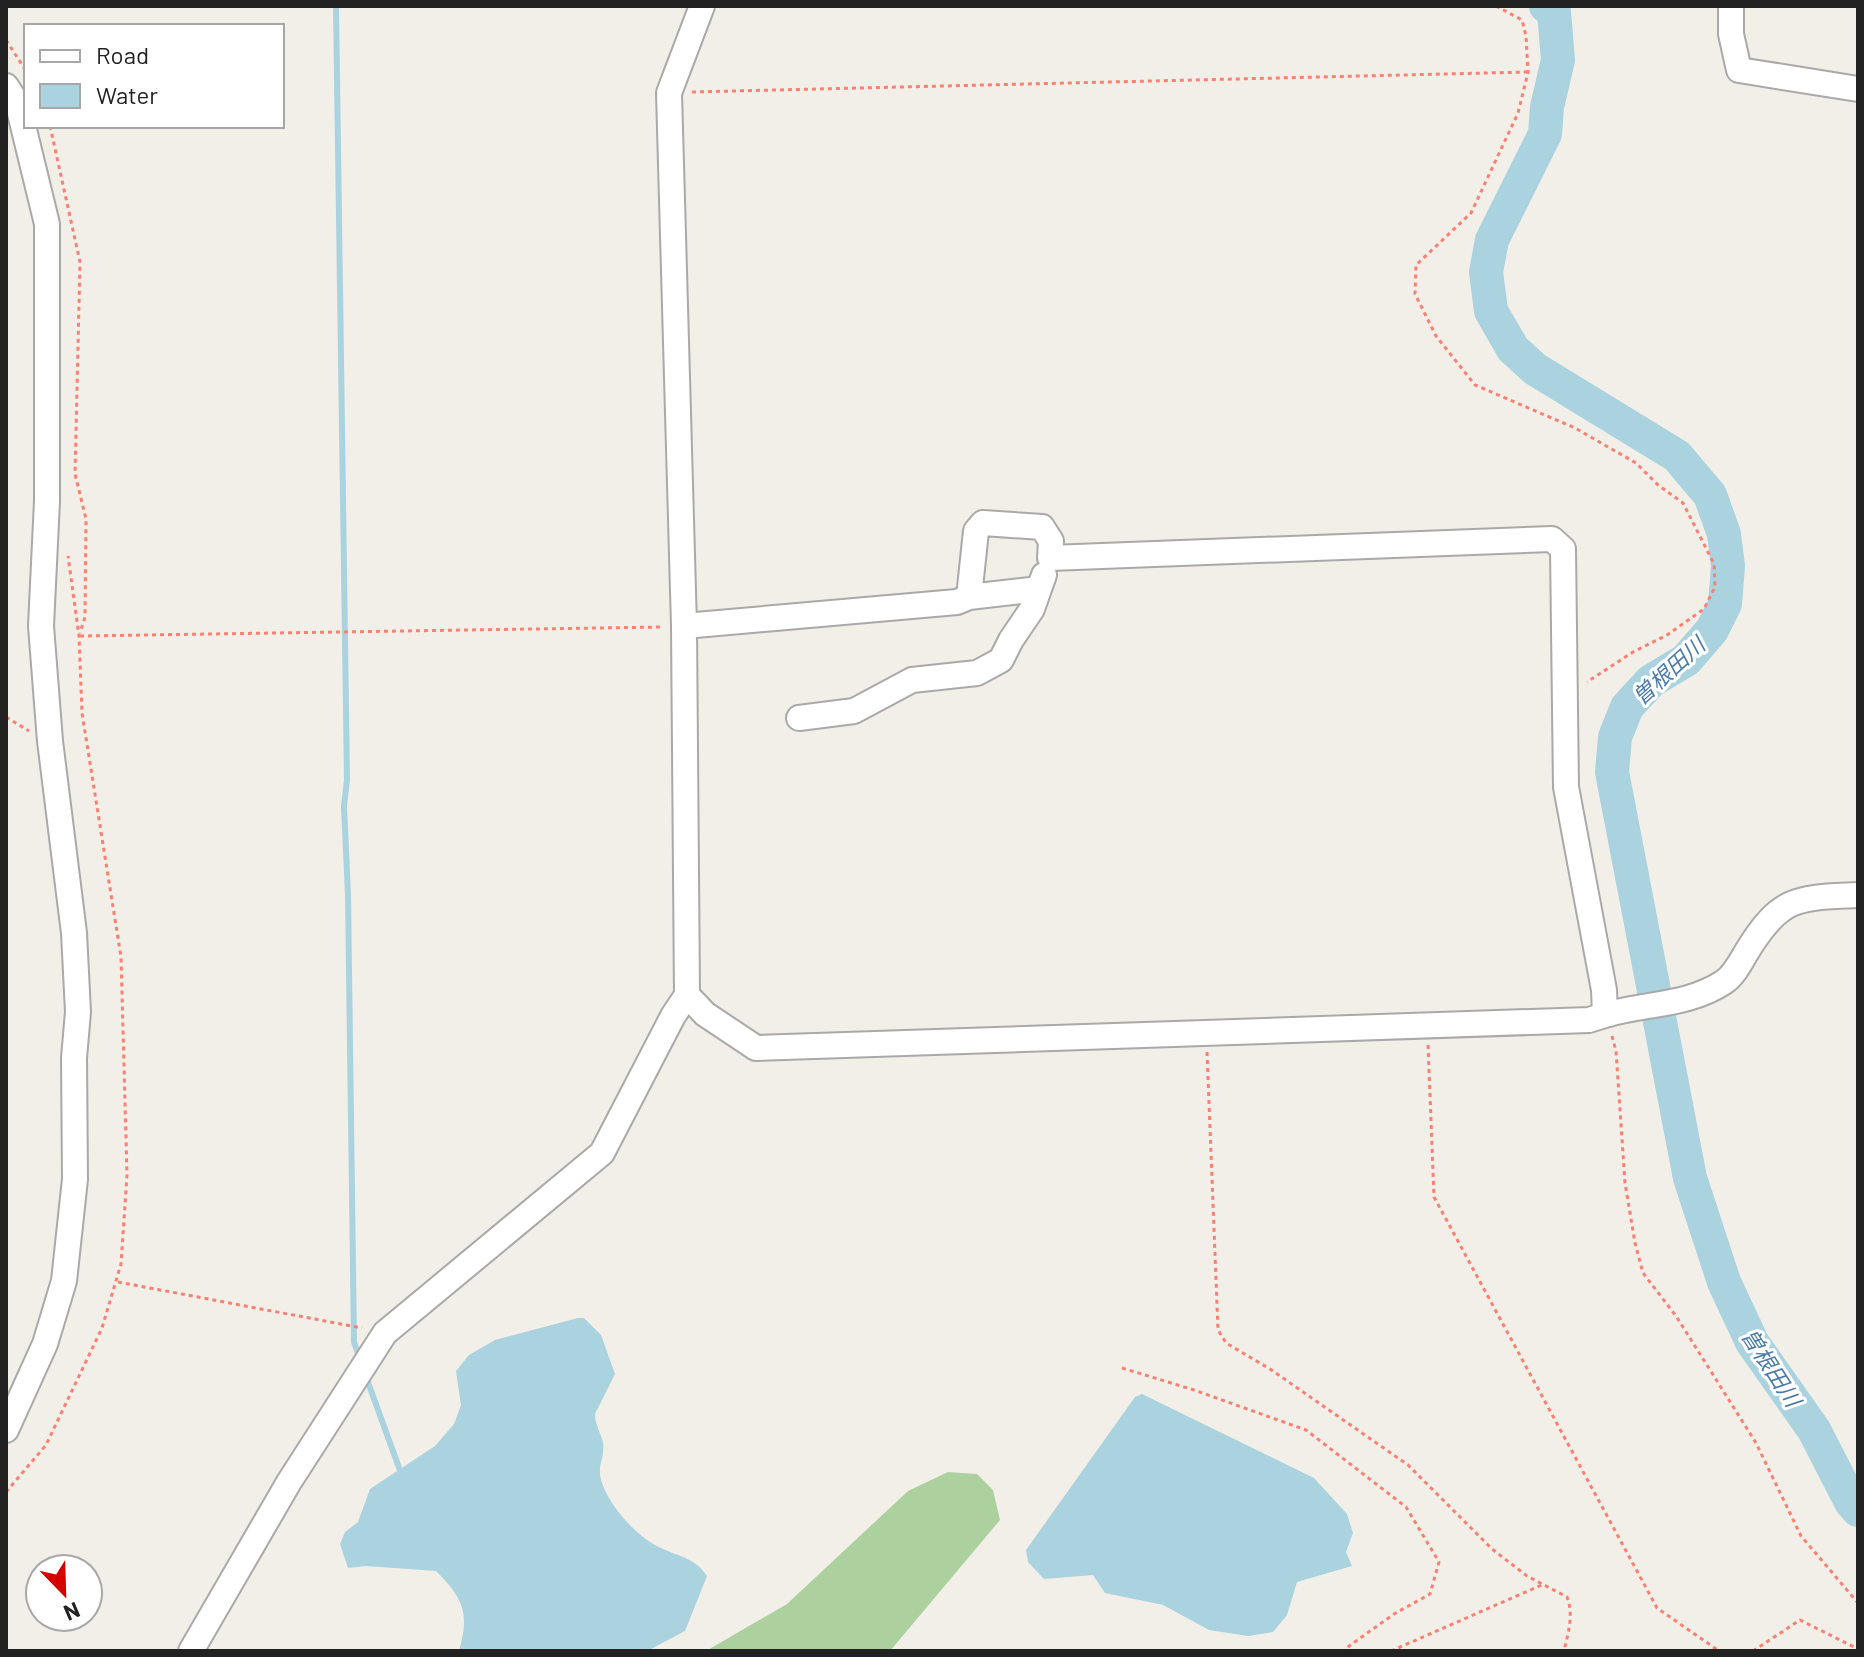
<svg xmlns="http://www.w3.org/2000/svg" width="1864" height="1657" viewBox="0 0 1864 1657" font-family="Barlow,'Noto Sans JP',sans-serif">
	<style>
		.forest { fill: #add19e }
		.water { fill: #aad3df }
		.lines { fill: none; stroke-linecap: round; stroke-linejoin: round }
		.stream { stroke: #aad3df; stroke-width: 6 }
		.river { stroke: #aad3df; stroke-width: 34 }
		.minor-casing { stroke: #a9a9a9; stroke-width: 28 }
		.path { stroke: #fa8072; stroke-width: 3; stroke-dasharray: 4 4; stroke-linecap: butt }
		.minor { stroke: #fff; stroke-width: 24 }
		.labels { text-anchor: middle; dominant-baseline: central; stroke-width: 6; stroke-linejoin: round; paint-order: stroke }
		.water-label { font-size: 22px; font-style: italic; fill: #4a7aab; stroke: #fff }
	</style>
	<rect width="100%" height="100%" fill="#f2efe9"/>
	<path class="forest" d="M 948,1472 L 977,1474 L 993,1490 L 1000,1520 L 890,1651 L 706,1651 L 787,1604 L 908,1491 Z"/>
	<path class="water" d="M 578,1318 L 584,1318 L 601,1335 L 615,1374 L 595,1414 C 595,1425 601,1433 603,1443 C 605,1454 599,1463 600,1474 C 603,1500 637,1538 661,1548 C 680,1557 695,1558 707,1576 L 685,1631 L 651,1649 L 638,1651 L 459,1651 C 470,1613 463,1598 436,1571 L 366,1566 L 348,1568 L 340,1544 L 345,1532 L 358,1522 L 370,1489 L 435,1446 L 454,1424 L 461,1405 L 456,1371 L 469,1355 L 495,1340 Z
		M 1142,1394 L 1314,1478 L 1347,1514 L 1353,1533 L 1346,1552 L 1352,1566 L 1297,1582 L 1287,1615 L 1273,1632 L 1248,1636 L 1209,1630 L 1163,1605 L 1105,1593 L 1093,1575 L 1044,1579 L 1028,1562 L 1026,1550 L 1135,1397 Z"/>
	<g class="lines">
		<path class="stream" d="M 336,6 L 347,780 L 344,806 L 348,895 L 354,1342 L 360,1359
			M 365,1374 L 402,1476"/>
		<path class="river" d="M 1546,6 L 1554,12 L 1558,60 L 1547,107 L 1545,134 L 1492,240 L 1486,272 L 1491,311 L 1513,349 L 1535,369 L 1677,456 L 1710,495 L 1724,534 L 1728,566 L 1725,604 L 1712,630 L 1686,660 L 1651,681 L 1627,707 L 1615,737 L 1612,772 L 1690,1178 L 1724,1282 L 1752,1342 L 1814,1430 L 1851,1502 L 1858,1510"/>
		<g class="minor-casing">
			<path id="minor" d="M 1731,6 L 1731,34 L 1739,70 L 1858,89
				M 6,86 L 18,105 L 47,224 L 47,501 L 41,626 L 50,741 L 74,933 L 78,1012 L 74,1058 L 75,1179 L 64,1281 L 45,1344 L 6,1430
				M 969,597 L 1039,589 L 1044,575
				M 684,626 L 957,602 L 969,597 L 976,531 L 983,523 L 1042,527 L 1051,541 L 1050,558 L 1552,539 L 1563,549 L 1566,787 L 1604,990 L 1605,1015 L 1589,1020 L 756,1048 L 705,1014 L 687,995
				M 799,718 L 854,711 L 912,680 L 977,673 L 1001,660 L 1011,640 L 1032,609 L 1039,589
				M 1605,1015 C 1645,1003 1688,1006 1724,982 C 1735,975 1742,959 1749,948 C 1782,895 1800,898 1858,895
				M 191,1651 L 289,1482 L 385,1333 L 602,1153 L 673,1016 L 687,995 L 684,626 L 669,93 L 702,6"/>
		</g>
		<path class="path" d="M 1496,6 L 1522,20 L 1526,36 L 1528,72 L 1518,113 L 1471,213 L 1416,265 L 1415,294 L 1436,336 L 1475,385 L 1575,428 L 1636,463 L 1658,485 L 1683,503 L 1714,564 L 1715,587 L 1704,609 L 1667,635 L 1633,652 L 1587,682
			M 6,40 L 26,71
			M 692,92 L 1528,72
			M 50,126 L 80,262 L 75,474 L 86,519 L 85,617 L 80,633
			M 80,636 L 661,627
			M 6,717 L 29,731
			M 1612,1036 L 1616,1051 L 1625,1183 L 1635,1243 L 1643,1273 L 1676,1316 L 1756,1443 L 1801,1536 L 1858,1603
			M 1428,1045 L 1434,1197 L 1657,1608 L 1719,1651
			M 1207,1052 L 1218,1330 L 1226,1343 L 1270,1369 L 1408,1465 L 1492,1549 L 1527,1576 L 1567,1597 C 1574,1615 1568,1633 1564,1651
			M 118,1282 L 362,1328
			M 1122,1368 L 1194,1390 L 1306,1430 L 1406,1507 L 1439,1562 L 1430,1594 L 1394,1614 L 1349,1646 L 1346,1651
			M 6,1492 L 46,1445 L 102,1328 L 121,1264 L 127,1175 L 121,957 L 82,713 L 79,636 L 68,556
			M 1391,1651 L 1544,1584
			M 1753,1651 L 1800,1620 L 1858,1649"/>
		<use href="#minor" class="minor"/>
	</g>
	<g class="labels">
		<g class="water-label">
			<text transform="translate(1668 670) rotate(-42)">曽根田川</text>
			<text transform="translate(1772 1367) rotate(57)">曽根田川</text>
		</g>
	</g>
	<rect width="1864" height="1657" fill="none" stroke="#222222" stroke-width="16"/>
	<rect x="24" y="24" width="260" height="104" fill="#ffffff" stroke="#a7a7a7" stroke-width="2"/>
	<rect x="40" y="50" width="40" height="12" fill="#ffffff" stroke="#a7a7a7" stroke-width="2"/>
	<text x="96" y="64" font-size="24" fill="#222222">Road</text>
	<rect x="40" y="84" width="40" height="24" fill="#aad3df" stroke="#a7a7a7" stroke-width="2"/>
	<text x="96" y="104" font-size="24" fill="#222222">Water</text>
	<g transform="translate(64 1593) rotate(157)"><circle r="38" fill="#ffffff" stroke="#a7a7a7" stroke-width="2"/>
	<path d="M0-6L14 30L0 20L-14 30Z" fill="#d40000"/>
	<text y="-12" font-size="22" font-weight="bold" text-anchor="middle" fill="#222222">N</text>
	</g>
</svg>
